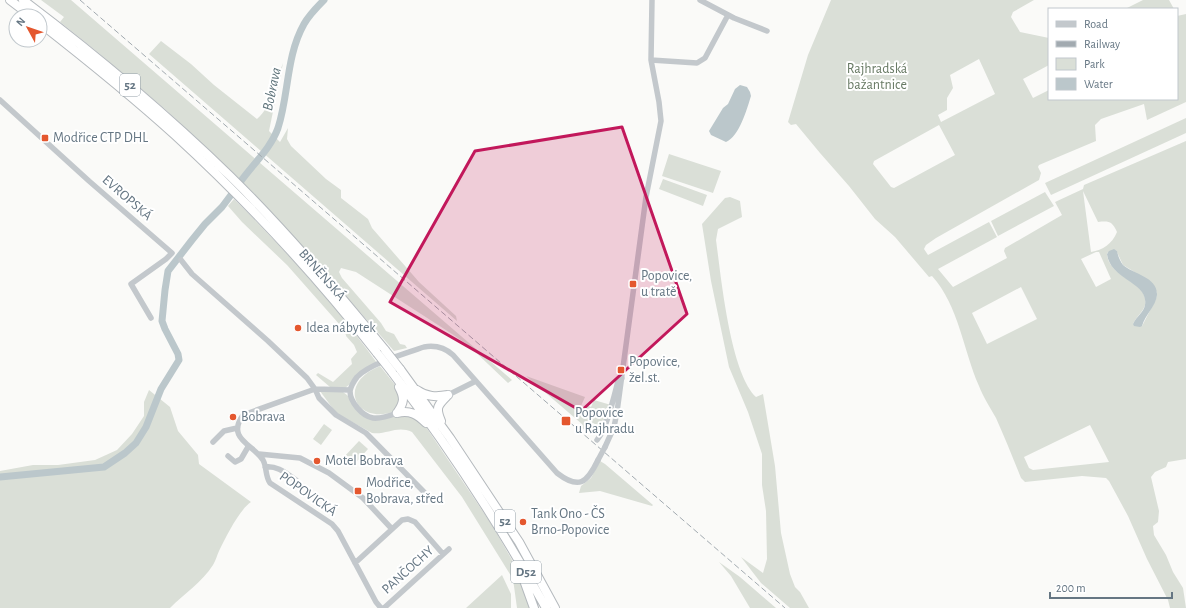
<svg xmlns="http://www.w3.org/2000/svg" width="1186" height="608" viewBox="0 0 1186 608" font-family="'Alegreya Sans',sans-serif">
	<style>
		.green { fill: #dadfd7; fill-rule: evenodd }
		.water { fill: #bbc7cb }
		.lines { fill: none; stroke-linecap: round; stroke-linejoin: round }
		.river { stroke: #bbc7cb; stroke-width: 7 }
		.highway-casing { stroke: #b4b9bd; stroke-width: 10 }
		.minor { stroke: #c3c8cc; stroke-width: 5.5 }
		.highway { stroke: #fff; stroke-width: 8 }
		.rail { stroke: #a2aab0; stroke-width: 1; stroke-dasharray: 6 3; stroke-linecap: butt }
		.highway-bridge-casing { stroke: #b4b9bd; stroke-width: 10; stroke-linecap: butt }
		.minor-bridge { stroke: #c3c8cc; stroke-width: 5.5 }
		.highway-bridge { stroke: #fff; stroke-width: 8 }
		.marked { fill: #c2185b; fill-opacity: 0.2; stroke: #c2185b; stroke-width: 3; stroke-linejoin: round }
		.poi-dot { fill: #e4572e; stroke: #fff; stroke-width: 1.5 }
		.labels { text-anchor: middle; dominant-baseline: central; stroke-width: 4; stroke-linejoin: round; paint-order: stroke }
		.shield { fill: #fff; stroke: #939fa8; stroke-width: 1 }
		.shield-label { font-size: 13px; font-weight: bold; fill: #657683 }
		.park-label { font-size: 14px; fill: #687a64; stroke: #fff }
		.poi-label { font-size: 14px; fill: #657683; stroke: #fff; text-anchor: start }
		.street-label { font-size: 14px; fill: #657683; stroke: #fff }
		.water-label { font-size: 15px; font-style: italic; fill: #60757c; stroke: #fff }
	</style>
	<rect width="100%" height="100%" fill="#fafaf8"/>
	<path class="green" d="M 41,0 L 71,0 L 512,380 L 508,383 L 468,345 L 452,334 L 356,272 L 341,268 L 339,272 L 342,278 L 381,323 L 386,331 L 394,334 L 400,344 L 405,345 L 407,348 L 394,351 L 323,270 L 233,173 L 166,110 L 95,50 L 60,22 L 64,17 Z
		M 831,0 L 1034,0 L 1013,12 L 1011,17 L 1020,32 L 1049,38 L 1049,65 L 1023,79 L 1033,98 L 1049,90 L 1049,99 L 1177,99 L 1177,16 L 1186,14 L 1186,102 L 1147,120 L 1144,104 L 1101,119 L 1095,125 L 1096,141 L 1039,165 L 1038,167 L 1041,173 L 1039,180 L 936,238 L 926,245 L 924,249 L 928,255 L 989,222 L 997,237 L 938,269 L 953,287 L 1007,258 L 1004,251 L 1005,248 L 1062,215 L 1055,202 L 1083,189 L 1084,185 L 1186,141 L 1186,459 L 1168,462 L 1166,467 L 1155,472 L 1151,477 L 1159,511 L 1158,522 L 1153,526 L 1154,535 L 1166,555 L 1173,572 L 1183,588 L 1186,608 L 1170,608 L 1168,600 L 1147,559 L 1128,516 L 1109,481 L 1106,478 L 1082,476 L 1025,482 L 1021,478 C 1013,458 1005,438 996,418 C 990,407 983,397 979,386 C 963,350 959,306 932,276 L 929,277 L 895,237 L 875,219 L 849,186 L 820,153 L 796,124 L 791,125 L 788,122 L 808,55 ZM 979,59 L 995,94 L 941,122 L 938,115 L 947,110 L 947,98 L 953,88 L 950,75 ZM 939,125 L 955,155 L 894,188 L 891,187 L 873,164 L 874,161 ZM 1083,191 L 1098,222 C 1109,221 1112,221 1117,232 C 1112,244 1103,250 1091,252 ZM 1116,250 L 1123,265 L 1133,271 L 1157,292 L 1156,299 L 1142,326 L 1133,324 C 1136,317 1143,312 1145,305 C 1150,281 1107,278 1107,253 ZM 1096,252 L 1099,252 L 1111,279 L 1096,287 L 1081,259 ZM 1021,287 L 1037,319 L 987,344 L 972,313 ZM 1090,425 L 1109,462 L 1033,470 L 1029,468 L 1024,457 Z
		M 1143,0 L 1169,0 L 1174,9 L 1125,9 Z
		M 161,41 L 191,64 L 214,85 L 257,119 C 272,106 276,82 283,63 L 269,131 L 280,142 L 288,128 L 287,139 L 291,146 L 326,179 L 341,190 L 341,198 L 368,219 L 372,228 L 419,282 L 456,316 L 457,321 L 149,54 Z
		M 1186,118 L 1186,133 L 1051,195 L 1045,183 Z
		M 669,154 L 721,171 L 713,193 L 662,176 Z
		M 663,179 L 707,195 L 703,206 L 659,189 Z
		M 1045,192 L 1054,206 L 998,236 L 991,221 Z
		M 730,197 L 740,201 L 742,217 L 718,229 L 716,240 C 721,276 730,372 756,397 L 763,394 L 775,466 L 781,533 L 790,574 L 795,587 L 800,592 L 809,608 L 790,608 L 761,583 L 741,557 L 763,573 L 767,559 L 766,511 L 762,485 L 762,454 L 748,412 L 729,367 L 711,281 L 702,224 L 725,198 Z
		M 234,199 C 268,233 301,268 332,305 C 348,324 363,344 377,363 L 345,388 L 330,387 L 316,375 L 318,373 L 333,382 L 352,364 L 351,359 L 357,352 L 354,345 L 346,336 L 346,335 L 340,325 L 287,265 L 242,222 L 228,206 Z
		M 380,366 L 400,391 L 402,400 L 395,411 C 358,426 334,385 380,366 Z
		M 526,376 L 585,397 L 581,406 L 586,408 L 587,405 L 591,407 L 594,400 L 611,405 L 603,428 L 593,423 L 587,432 L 581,427 L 582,424 Z
		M 149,390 L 170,407 L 178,431 L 198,455 L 199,464 L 251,502 C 239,510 226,537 219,551 C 217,555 216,560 213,565 C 202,582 184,594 170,608 L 0,608 L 0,471 L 33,465 L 58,465 L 95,460 L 117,450 L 132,434 L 144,416 L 144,402 Z
		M 320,391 L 343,392 L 347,395 L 363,415 L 395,416 L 408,414 L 424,424 L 492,525 L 516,567 L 532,608 L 517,608 L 513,579 L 462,497 L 412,432 C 397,425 387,435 372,433 L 336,413 Z
		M 324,424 L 332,430 L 321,445 L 313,439 Z
		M 359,441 L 368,449 L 352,467 L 343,458 Z
		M 600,461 L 605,464 L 653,505 L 652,506 L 600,491 L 579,493 L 581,486 L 591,478 Z
		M 719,562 L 740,577 L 776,608 L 750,608 L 731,576 Z
		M 502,575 L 511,594 L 511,608 L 466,608 Z"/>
	<path class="water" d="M 740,85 L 747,87 L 750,92 L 751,96 C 747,109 739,137 726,142 L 711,135 L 709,131 L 723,108 L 728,104 L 735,89 Z
		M 1114,249 L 1117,251 C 1118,256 1120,261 1123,265 C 1133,274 1158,277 1157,295 C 1156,306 1145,315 1142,326 L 1140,327 L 1134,326 L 1133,324 C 1136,317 1144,312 1145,305 C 1149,282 1110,280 1107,254 L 1109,251 Z"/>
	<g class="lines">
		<path class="river" d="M 241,181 C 253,164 271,148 278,128 C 289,94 286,56 304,24 C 309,15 317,7 324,0
			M 0,477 L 104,467 L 125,453 L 136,443 L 146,427 L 161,389 L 179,360 L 178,354 L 165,329 L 162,321 L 165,290 L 168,271 L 192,240 L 205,224 L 222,207 L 231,195"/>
		<g class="highway-casing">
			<path id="highway" d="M 10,0 L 31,16
				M 23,0 C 96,55 165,113 230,176 C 286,231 336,290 385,350
				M 40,23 C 86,59 132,96 175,135 C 248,202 316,275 377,353
				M 400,369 L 450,438 L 519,542 L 555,608
				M 392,372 C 449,447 500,525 546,608
				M 417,390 C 427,397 436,397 448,395
				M 397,413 C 410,410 417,414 426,423
				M 397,413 C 404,403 405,398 399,387
				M 441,421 C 435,407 438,405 448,395
				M 521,572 L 534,608"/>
		</g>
		<path class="minor" d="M 700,0 L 734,18 L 767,31
			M 651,60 L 697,63 L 705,58 L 728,15
			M 0,100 L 89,181 L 172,253 L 166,259 L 131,284 L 151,318
			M 181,260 L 192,274 L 268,341 L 307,378 L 315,389 L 319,398 L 336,415 L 366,433 L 424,492
			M 350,390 L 315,389 L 243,415 C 226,439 253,444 263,460 C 267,467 265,476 270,483 L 332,524 L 338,531 L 376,602 L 381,608
			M 448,395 L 476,381
			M 397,413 C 389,416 381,419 373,418 C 362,416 350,402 350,391 C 351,386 354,381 357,377 C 369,364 406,353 424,347 C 435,345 444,347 453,355 L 557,473 C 579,490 587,483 598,460
			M 597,440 C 607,428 614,397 618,381 L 620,378 L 622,378
			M 213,442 L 224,431 L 237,428
			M 605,447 L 614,427 L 617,412 L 646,197 L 661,121 L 659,102 L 651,60 L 652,0
			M 259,454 L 300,458 L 329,473 L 363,498 L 392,529
			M 228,456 L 235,462 L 241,459 L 248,447
			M 265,467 C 277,465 287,474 296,480
			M 355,563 L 402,520 L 408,519 L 415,522 L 443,554
			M 384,608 L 449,549"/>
		<use href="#highway" class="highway"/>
		<path class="rail" d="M 80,0 L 785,608"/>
		<g class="highway-bridge-casing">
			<path id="highway-bridge" d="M 385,350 L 400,369
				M 377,353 L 392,372"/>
		</g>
		<path class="minor-bridge" d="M 598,460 L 605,447"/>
		<use href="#highway-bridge" class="highway-bridge"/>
	</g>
	<path class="marked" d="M 622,127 L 687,314 L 581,411 L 390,302 L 475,151 Z"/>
	<g class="poi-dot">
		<rect x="41" y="134" width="8" height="8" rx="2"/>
		<rect x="629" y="280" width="8" height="8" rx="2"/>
		<circle cx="298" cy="328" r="4"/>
		<rect x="617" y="366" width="8" height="8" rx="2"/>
		<circle cx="233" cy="417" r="4"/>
		<rect x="561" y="416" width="10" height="10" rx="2"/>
		<circle cx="317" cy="461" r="4"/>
		<rect x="354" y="487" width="8" height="8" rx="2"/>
		<circle cx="523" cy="522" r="4"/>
	</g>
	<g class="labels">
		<g class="shield">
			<rect x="120" y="74" width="20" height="22" rx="3"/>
			<rect x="495" y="510" width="20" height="22" rx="3"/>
			<rect x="511" y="561" width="30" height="22" rx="3"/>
		</g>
		<g class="shield-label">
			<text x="130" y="85">52</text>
			<text x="505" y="521">52</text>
			<text x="526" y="572">D52</text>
		</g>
		<g class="park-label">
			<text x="877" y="69">Rajhradská<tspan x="877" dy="16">bažantnice</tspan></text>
		</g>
		<g class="poi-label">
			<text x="53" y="138">Modřice CTP DHL</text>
			<text x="641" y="276">Popovice,<tspan x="641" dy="16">u tratě</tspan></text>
			<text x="306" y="328">Idea nábytek</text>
			<text x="629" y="362">Popovice,<tspan x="629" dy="16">žel.st.</tspan></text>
			<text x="575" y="413">Popovice<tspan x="575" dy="16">u Rajhradu</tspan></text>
			<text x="241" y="417">Bobrava</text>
			<text x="325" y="461">Motel Bobrava</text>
			<text x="366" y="483">Modřice,<tspan x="366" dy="16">Bobrava, střed</tspan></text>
			<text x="531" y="514">Tank Ono - ČS<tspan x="531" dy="16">Brno-Popovice</tspan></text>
		</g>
		<g class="street-label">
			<text transform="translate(127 198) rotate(41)">EVROPSKÁ</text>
			<text transform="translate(322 275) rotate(49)">BRNĚNSKÁ</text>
			<text transform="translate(308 494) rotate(35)">POPOVICKÁ</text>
			<text transform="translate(408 570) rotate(-42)">PANČOCHY</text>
		</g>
		<g class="water-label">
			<text transform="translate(272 89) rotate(-78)">Bobrava</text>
		</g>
	</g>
	<rect x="1048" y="8" width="130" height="92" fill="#ffffff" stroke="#c1c8cd"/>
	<rect x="1056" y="21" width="20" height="6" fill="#c3c8cc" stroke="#c1c8cd"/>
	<text x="1084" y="28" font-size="12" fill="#657683">Road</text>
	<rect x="1056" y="41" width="20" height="6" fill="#a2aab0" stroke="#c1c8cd"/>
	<text x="1084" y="48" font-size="12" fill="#657683">Railway</text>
	<rect x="1056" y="58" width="20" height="12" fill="#dadfd7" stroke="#c1c8cd"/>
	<text x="1084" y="68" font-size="12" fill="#657683">Park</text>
	<rect x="1056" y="78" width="20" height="12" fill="#bbc7cb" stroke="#c1c8cd"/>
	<text x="1084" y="88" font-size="12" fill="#657683">Water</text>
	<g transform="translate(28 28) rotate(310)"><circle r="19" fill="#ffffff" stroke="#c1c8cd"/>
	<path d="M0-3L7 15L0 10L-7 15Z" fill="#e4572e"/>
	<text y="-6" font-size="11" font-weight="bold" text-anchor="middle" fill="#657683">N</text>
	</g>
	<path d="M1050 592v6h122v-6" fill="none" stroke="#657683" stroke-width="2"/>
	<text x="1056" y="592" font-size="12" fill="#657683" stroke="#ffffff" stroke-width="3" paint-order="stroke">200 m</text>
</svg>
